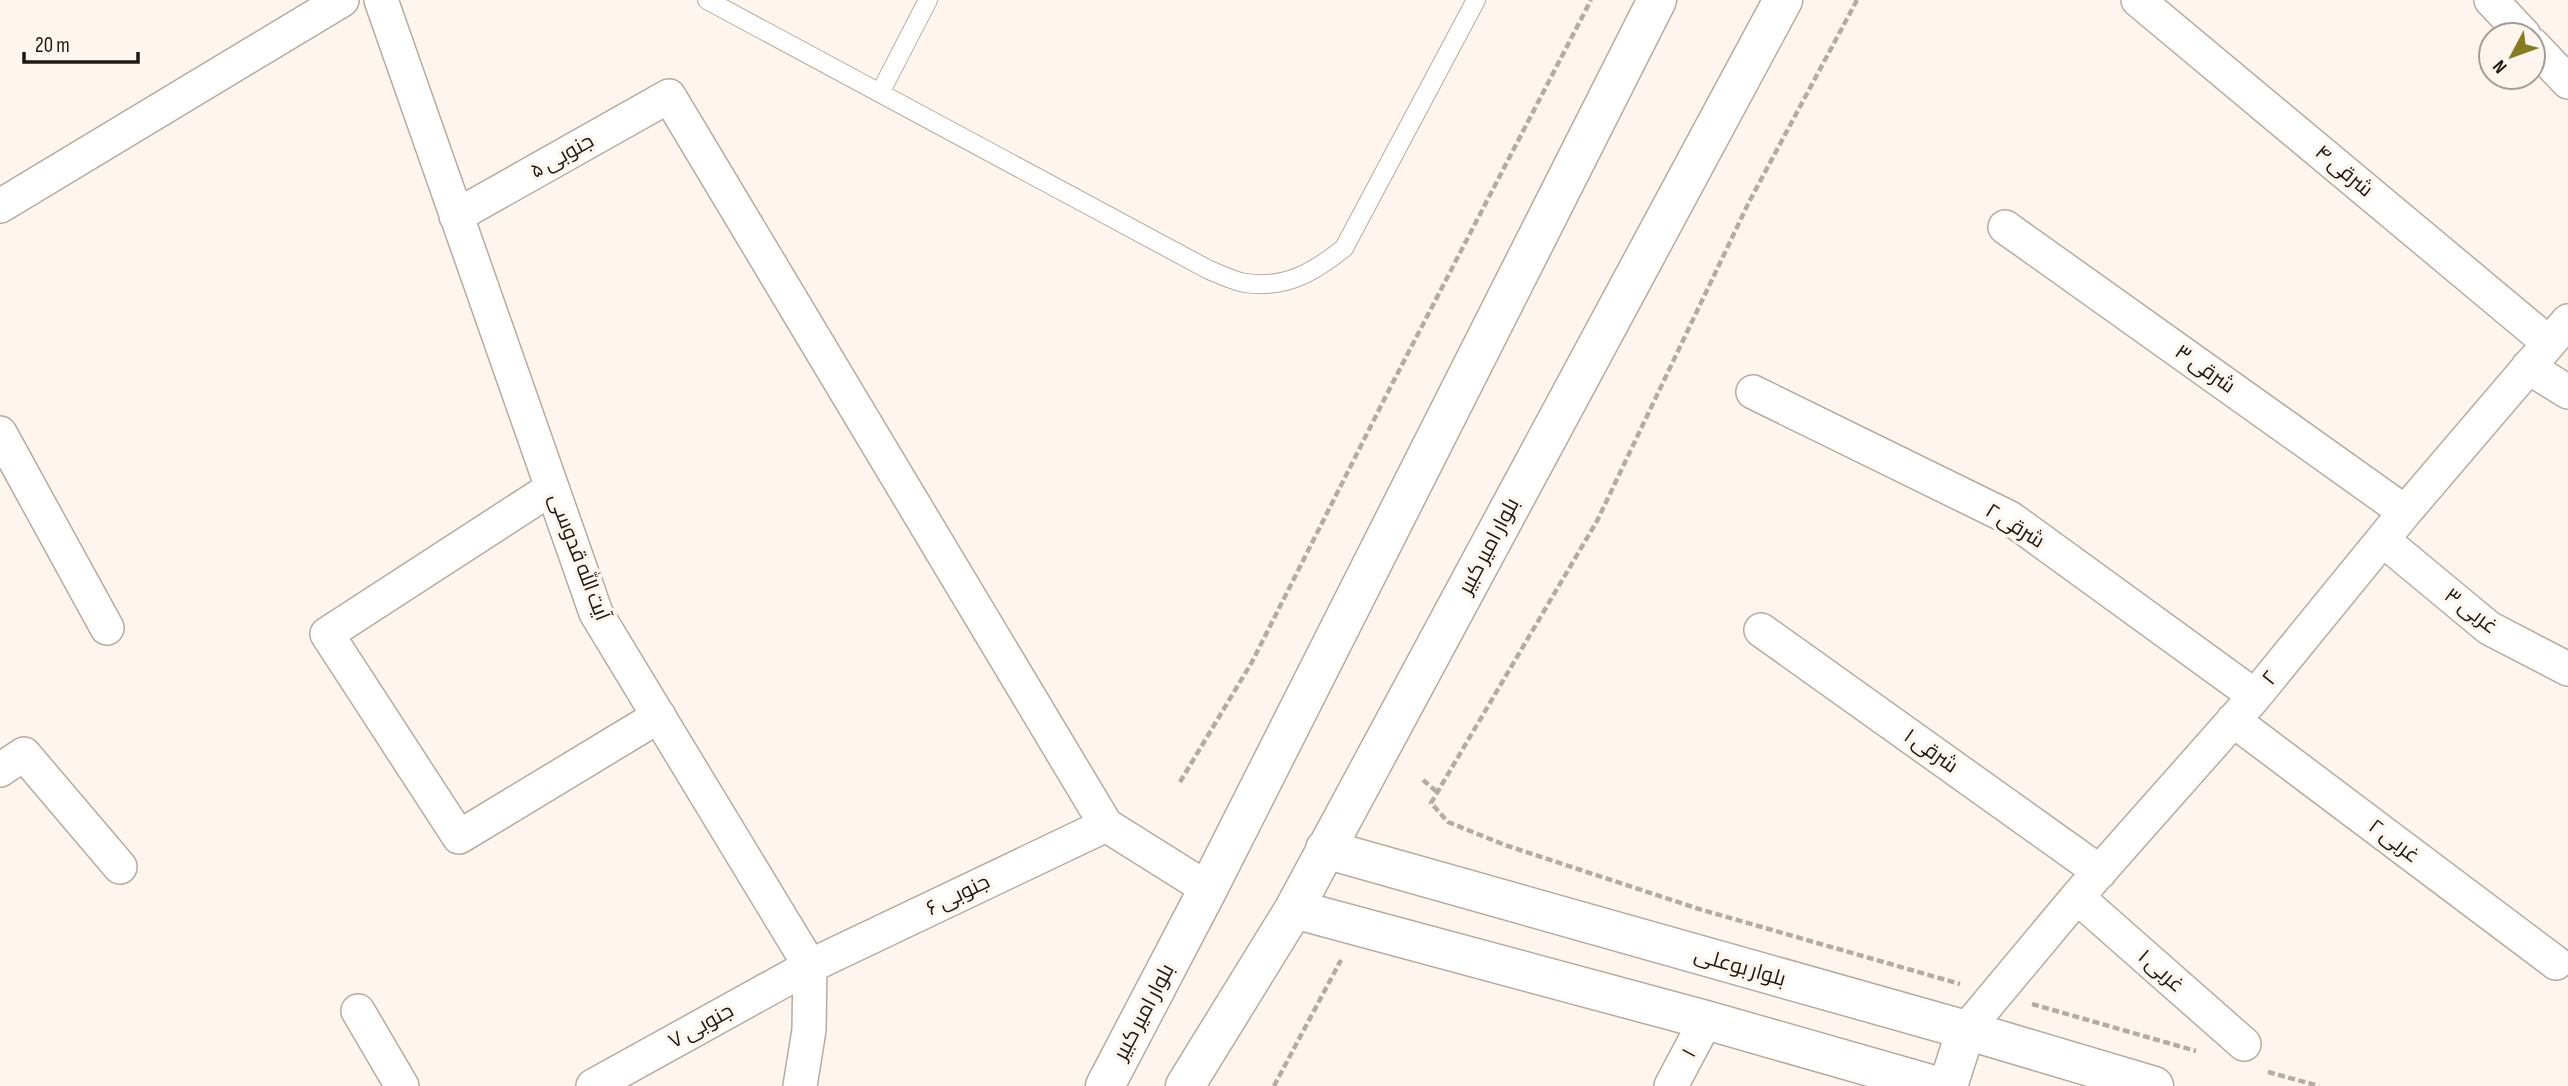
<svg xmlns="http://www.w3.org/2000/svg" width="2568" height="1086" viewBox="0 0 2568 1086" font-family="'Sofia Sans Condensed',Cairo,sans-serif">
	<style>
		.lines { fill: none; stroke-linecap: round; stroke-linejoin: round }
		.lane-casing { stroke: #b9aa9f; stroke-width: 20 }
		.street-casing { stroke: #b9aa9f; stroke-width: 36 }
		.secondary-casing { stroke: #b9aa9f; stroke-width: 41 }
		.path { stroke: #b3aca6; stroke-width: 4.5; stroke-dasharray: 7 3.5; stroke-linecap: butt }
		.lane { stroke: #fff; stroke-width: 18 }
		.street { stroke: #fff; stroke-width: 33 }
		.secondary { stroke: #fff; stroke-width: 38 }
		.labels { text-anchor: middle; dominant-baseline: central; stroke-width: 7; stroke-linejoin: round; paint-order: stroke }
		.street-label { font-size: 21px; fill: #1d1814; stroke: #fef5ee }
	</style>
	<rect width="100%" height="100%" fill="#fef5ee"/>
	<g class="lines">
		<g class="lane-casing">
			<path id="lane" d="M 707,0 L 1209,270 C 1220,274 1233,281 1245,283 C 1286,289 1314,272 1344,248 L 1476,0
				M 880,93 L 928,0"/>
		</g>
		<g class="street-casing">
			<path id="street" d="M 381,0 L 596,613 L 810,966 L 809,1030 L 800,1086
				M 2138,0 L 2549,343
				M 2491,0 L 2524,35
				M 2533,45 L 2568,82
				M 0,206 L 342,0
				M 456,216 L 669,96 L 1106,825 L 1208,889
				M 2005,227 L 2405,512
				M 2528,367 L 2568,392
				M 1753,392 L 2010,518 L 2255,696
				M 0,433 L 107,628
				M 552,488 L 327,634 L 459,837 L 659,716
				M 2383,540 L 2489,628 L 2568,669
				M 1761,630 L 2100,872
				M 2233,720 L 2556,963
				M 0,770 L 24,754 L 120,867
				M 2077,897 L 2244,1044
				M 358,1011 L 402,1086
				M 1966,1030 L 2077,897 L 2255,696 L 2405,512 L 2568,321
				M 593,1086 L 810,966 L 1106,825
				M 1671,1086 L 1706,1020"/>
		</g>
		<g class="secondary-casing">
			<path id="secondary" d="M 1325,849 L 1966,1030 L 2154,1086
				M 1294,909 L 1706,1020 L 1937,1086
				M 1105,1086 L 1208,889 L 1657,0
				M 1185,1086 L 1294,909 L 1783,0
				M 1948,1086 L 1966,1030"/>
		</g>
		<path class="path" d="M 1857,0 L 1749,202 L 1597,521 L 1431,803 L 1448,822 L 1505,845 L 1699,909 L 1960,984
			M 1423,780 L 1437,792
			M 1180,782 L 1252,662 L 1391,386 L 1591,0
			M 2032,1004 L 2196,1051
			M 2268,1072 L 2319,1086
			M 1274,1086 L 1341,960"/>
		<use href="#lane" class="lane"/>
		<use href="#street" class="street"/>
		<use href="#secondary" class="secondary"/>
	</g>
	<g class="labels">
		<g class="street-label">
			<text transform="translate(562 156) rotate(-29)">۵ جنوبی</text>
			<text transform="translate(2344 171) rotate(40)">۴ شرقی</text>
			<text transform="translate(2205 369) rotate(35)">شرقی ۳</text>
			<text transform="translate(2015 526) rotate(32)">شرقی ۲</text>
			<text transform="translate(1489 546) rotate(-62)">بلوار امیر کبیر</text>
			<text transform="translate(579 557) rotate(69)">آیت الله قدوسی</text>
			<text transform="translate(2471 611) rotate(37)">غربی ۳</text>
			<text transform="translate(2270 678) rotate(-51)">۲</text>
			<text transform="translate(1931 751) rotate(35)">شرقی ۱</text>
			<text transform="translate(2394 841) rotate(37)">غربی ۲</text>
			<text transform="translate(958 895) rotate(-26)">۶ جنوبی</text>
			<text transform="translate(1740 967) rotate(16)">بلوار بوعلی</text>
			<text transform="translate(2161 971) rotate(41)">غربی ۱</text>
			<text transform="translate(1144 1012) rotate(-62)">بلوار امیر کبیر</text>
			<text transform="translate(701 1026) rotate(-29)">۷ جنوبی</text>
			<text transform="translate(1689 1053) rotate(-62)">۱</text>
		</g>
	</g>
	<g transform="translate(2512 56) rotate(229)"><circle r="33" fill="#fef5ee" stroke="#a49d97" stroke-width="2"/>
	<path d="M0-5L12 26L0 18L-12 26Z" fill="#877a1f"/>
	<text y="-10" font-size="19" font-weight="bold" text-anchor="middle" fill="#1d1814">N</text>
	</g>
	<path d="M24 52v10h114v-10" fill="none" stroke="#1d1814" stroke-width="3.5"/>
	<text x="35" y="52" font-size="21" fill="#1d1814" stroke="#fef5ee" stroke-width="5" paint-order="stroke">20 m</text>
</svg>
